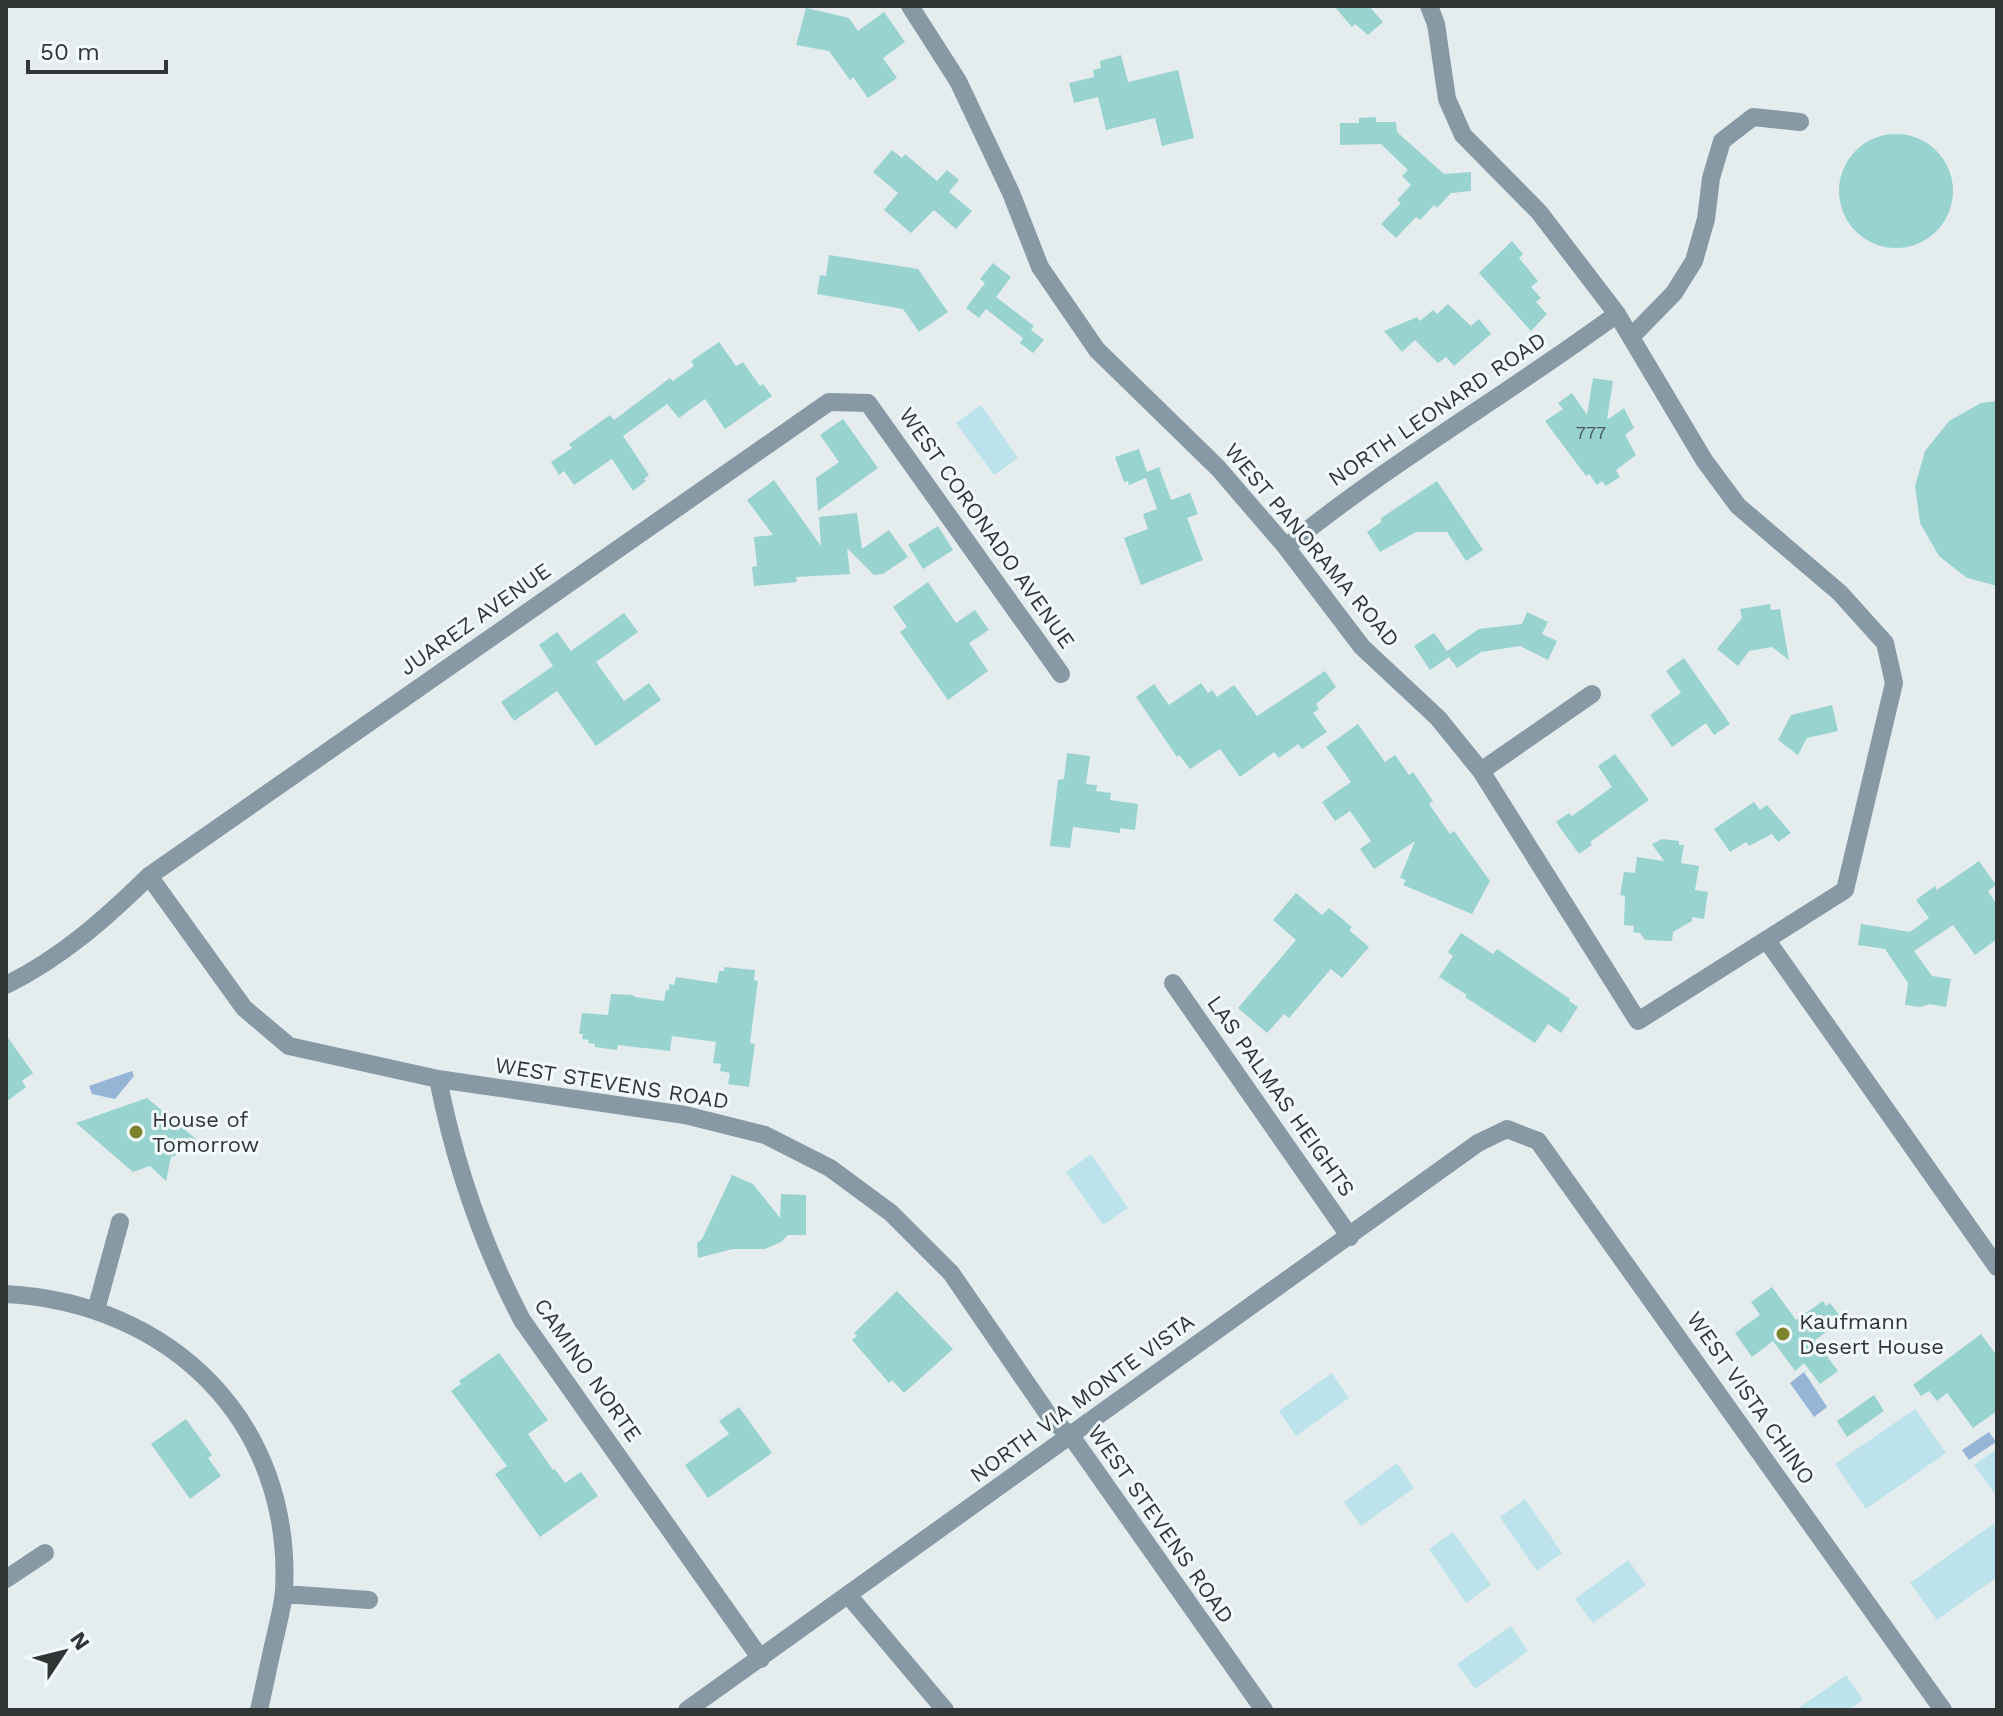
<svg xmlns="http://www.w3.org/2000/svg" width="2003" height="1716" viewBox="0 0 2003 1716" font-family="'Work Sans',sans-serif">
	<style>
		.green { fill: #bce3eb }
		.water { fill: #95b4d6 }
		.building { fill: #99d3cf }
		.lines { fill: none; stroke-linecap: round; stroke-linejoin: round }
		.minor { stroke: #8699a4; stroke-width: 18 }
		.poi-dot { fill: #7e832d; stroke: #f2fafb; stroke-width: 3 }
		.labels { text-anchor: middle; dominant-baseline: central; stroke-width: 6; stroke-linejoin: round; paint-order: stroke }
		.number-label { font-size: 18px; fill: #4b5c5c }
		.street-label { font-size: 22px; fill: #313535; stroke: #f2fafb }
		.poi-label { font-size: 22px; fill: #313535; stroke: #f2fafb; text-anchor: start }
	</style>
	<rect width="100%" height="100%" fill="#e4ecee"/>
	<path class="green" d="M 981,405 L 1018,458 L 994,475 L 956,423 Z
		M 1091,1154 L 1128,1208 L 1103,1225 L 1066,1172 Z
		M 1332,1373 L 1349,1398 L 1296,1436 L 1279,1411 Z
		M 1915,1409 L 1946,1453 L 1866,1509 L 1835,1464 Z
		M 1997,1449 L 1997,1497 L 1974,1465 Z
		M 1397,1463 L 1414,1488 L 1361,1526 L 1344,1502 Z
		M 1525,1499 L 1562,1553 L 1537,1571 L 1500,1517 Z
		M 1993,1524 L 1997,1529 L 1997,1577 L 1937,1620 L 1910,1583 Z
		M 1453,1532 L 1491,1585 L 1466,1603 L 1429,1549 Z
		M 1628,1560 L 1646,1585 L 1593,1623 L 1575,1599 Z
		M 1511,1626 L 1528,1651 L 1475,1689 L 1457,1664 Z
		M 1846,1675 L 1863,1700 L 1848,1710 L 1796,1710 Z"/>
	<path class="water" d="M 132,1071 L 134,1076 L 115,1099 L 92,1094 L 89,1086 Z
		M 1804,1372 L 1827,1407 L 1814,1417 L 1790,1383 Z
		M 1989,1432 L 1996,1442 L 1969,1460 L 1962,1450 Z"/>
	<path class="building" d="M 1334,6 L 1369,6 L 1383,22 L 1368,35 L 1355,24 L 1352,27 Z
		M 806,8 L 849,18 L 858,31 L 884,12 L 905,42 L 883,58 L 897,78 L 868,98 L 853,77 L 850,80 L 829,51 L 796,45 Z
		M 1121,55 L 1128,82 L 1178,70 L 1194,138 L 1162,146 L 1155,118 L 1106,130 L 1098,97 L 1074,103 L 1069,83 L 1094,77 L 1093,70 L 1101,68 L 1100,61 Z
		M 1376,117 L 1376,122 L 1396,122 L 1397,132 L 1444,174 L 1471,172 L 1471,191 L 1451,193 L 1437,208 L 1434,205 L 1420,220 L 1416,217 L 1396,238 L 1381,224 L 1401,203 L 1397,200 L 1411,185 L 1402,176 L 1408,170 L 1381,144 L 1340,145 L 1340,123 L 1359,123 L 1359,118 Z
		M1839 191a57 57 0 1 1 114 0a57 57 0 1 1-114 0Z
		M 892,150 L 902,158 L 905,154 L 937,181 L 947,170 L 959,180 L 949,192 L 972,211 L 956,229 L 934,210 L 911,233 L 884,210 L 898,193 L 873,172 Z
		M 1512,241 L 1523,254 L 1519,258 L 1538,281 L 1531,287 L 1541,298 L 1536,302 L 1547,314 L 1531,331 L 1479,273 Z
		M 829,255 L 918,269 L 948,312 L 919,332 L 903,309 L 817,294 L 820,275 L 826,276 Z
		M 993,263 L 1011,277 L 996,297 L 1034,326 L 1031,330 L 1044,340 L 1033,353 L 1020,343 L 1023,338 L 986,309 L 979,318 L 966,308 L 985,283 L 980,279 Z
		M 1448,304 L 1471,326 L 1479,319 L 1491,334 L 1454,366 L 1446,357 L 1438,363 L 1415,340 L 1402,352 L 1384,331 L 1417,317 L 1420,321 L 1433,310 L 1437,314 Z
		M 719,342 L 736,366 L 743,362 L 760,386 L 763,384 L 772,396 L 725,429 L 705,399 L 679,418 L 667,404 L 623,436 L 649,475 L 644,479 L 646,481 L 633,491 L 612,459 L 574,485 L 564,471 L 559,475 L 551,462 L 572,448 L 569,444 L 610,415 L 614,420 L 670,378 L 673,381 L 694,366 L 691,361 Z
		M 1593,378 L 1613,381 L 1607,420 L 1624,408 L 1634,428 L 1625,435 L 1636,455 L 1616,470 L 1620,477 L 1606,486 L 1602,481 L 1597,485 L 1589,474 L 1586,476 L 1545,421 L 1563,409 L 1558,403 L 1572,393 L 1587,415 Z
		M 1997,401 L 1997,586 L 1967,578 L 1939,556 L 1920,523 L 1915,486 L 1925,451 L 1949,421 L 1981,403 Z
		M 843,419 L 878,468 L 818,511 L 816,478 L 839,462 L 820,435 Z
		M 1139,449 L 1147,472 L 1159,467 L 1171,500 L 1190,493 L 1198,514 L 1187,518 L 1203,560 L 1141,585 L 1124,538 L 1148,529 L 1143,514 L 1157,509 L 1146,478 L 1129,485 L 1128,481 L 1124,482 L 1115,457 Z
		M 774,480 L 821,546 L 819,517 L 857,513 L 862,549 L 889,530 L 908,557 L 883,574 L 874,575 L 847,548 L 850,574 L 796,577 L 797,582 L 754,586 L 752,567 L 757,566 L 754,537 L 773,535 L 747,500 Z
		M 1437,481 L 1483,550 L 1466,561 L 1447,532 L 1416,532 L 1380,552 L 1367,532 L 1381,522 L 1381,518 Z
		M 938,526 L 953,550 L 923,569 L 908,545 Z
		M 928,582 L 956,623 L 975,610 L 989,630 L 969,643 L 988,671 L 948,700 L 900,632 L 907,627 L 893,607 Z
		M 1770,604 L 1771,610 L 1780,609 L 1789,660 L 1772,647 L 1749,651 L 1738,666 L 1717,649 L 1742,618 L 1740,609 Z
		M 1527,612 L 1548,622 L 1542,634 L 1557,641 L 1548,660 L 1520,646 L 1481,652 L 1457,668 L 1449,657 L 1430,670 L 1414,646 L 1434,633 L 1447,651 L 1479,629 L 1522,624 Z
		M 624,613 L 638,632 L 596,662 L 624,701 L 649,683 L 661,700 L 596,746 L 557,691 L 514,721 L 501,702 L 553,666 L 539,645 L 557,632 L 571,651 Z
		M 1684,658 L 1730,724 L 1714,735 L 1706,723 L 1672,747 L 1650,715 L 1681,693 L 1666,671 Z
		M 1325,671 L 1336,687 L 1316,704 L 1319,709 L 1313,713 L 1327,732 L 1302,749 L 1298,744 L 1279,758 L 1274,752 L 1240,777 L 1220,749 L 1190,769 L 1179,755 L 1177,757 L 1136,697 L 1154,684 L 1169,705 L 1201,683 L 1208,693 L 1212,690 L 1217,697 L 1234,685 L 1257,716 Z
		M 1832,705 L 1838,731 L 1807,738 L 1798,755 L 1778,740 L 1791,715 Z
		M 1358,724 L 1385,762 L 1395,755 L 1409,775 L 1413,772 L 1433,801 L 1429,804 L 1450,834 L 1454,831 L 1490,881 L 1472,914 L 1403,885 L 1406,880 L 1400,878 L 1415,841 L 1374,869 L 1360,849 L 1371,841 L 1350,811 L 1335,821 L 1322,802 L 1351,782 L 1326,747 Z
		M 1067,753 L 1090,756 L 1086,784 L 1097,785 L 1096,791 L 1111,793 L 1110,800 L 1138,804 L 1135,830 L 1120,828 L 1120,833 L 1073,827 L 1070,848 L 1050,846 L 1058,780 L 1064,779 Z
		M 1615,754 L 1649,800 L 1590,842 L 1592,845 L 1579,854 L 1556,822 L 1569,813 L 1572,816 L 1612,787 L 1598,766 Z
		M 1754,802 L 1760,810 L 1767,805 L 1791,833 L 1778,842 L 1772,834 L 1749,846 L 1746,842 L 1730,852 L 1714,829 Z
		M 1662,839 L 1679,841 L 1679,845 L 1684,845 L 1681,863 L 1699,866 L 1695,890 L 1708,892 L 1704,919 L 1692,917 L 1692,921 L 1673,932 L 1672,941 L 1645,940 L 1640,933 L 1633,932 L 1634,926 L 1624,925 L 1625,896 L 1620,895 L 1624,872 L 1635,873 L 1637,857 L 1664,861 L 1652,844 Z
		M 1979,861 L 1996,885 L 1988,891 L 1997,905 L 1997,939 L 1975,955 L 1953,925 L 1914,951 L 1932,976 L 1951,979 L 1946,1007 L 1930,1004 L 1920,1007 L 1905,1005 L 1908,983 L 1885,949 L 1858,945 L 1861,924 L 1910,932 L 1929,918 L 1916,900 L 1935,886 L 1937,890 Z
		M 1296,893 L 1322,915 L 1329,908 L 1352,927 L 1349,930 L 1369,947 L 1342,978 L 1331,969 L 1289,1018 L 1284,1014 L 1267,1033 L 1238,1008 L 1296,940 L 1273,920 Z
		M 1461,933 L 1493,954 L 1497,949 L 1570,999 L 1569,1001 L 1578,1007 L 1561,1033 L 1548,1024 L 1535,1043 L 1465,997 L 1467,995 L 1439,977 L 1453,956 L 1448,952 Z
		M 724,967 L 755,970 L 754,980 L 758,981 L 750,1043 L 755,1044 L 749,1087 L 728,1084 L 730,1073 L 720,1071 L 721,1064 L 713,1063 L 716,1042 L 672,1036 L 670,1051 L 618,1045 L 617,1050 L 595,1047 L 595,1044 L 588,1043 L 589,1040 L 582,1039 L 583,1034 L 579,1034 L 582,1013 L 608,1015 L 611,994 L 633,995 L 635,997 L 664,1001 L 666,990 L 669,990 L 669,984 L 674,985 L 676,977 L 717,983 L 719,971 L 724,971 Z
		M 6,1035 L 33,1073 L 22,1081 L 26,1087 L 6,1102 Z
		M 147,1098 L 197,1140 L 192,1149 L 171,1157 L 166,1181 L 150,1166 L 133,1172 L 76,1123 Z
		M 732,1175 L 753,1184 L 780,1218 L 781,1194 L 806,1195 L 806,1235 L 788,1235 L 781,1242 L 765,1249 L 733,1249 L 698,1258 L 697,1243 L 702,1239 Z
		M 1772,1287 L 1796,1320 L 1823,1301 L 1826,1306 L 1830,1303 L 1843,1320 L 1815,1340 L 1838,1371 L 1820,1384 L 1804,1363 L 1795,1371 L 1773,1341 L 1752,1357 L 1735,1333 L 1760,1315 L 1751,1302 Z
		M 897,1291 L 953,1349 L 904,1393 L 892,1380 L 889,1383 L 852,1340 L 857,1336 L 854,1333 Z
		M 1981,1334 L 1997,1356 L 1997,1411 L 1973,1428 L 1947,1393 L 1937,1401 L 1929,1391 L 1921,1396 L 1913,1385 Z
		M 499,1353 L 548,1420 L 528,1434 L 553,1470 L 555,1469 L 565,1483 L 581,1472 L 598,1496 L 540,1537 L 495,1474 L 507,1466 L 451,1391 L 461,1384 L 459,1381 Z
		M 1874,1395 L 1884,1411 L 1847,1437 L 1837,1421 Z
		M 739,1407 L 772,1453 L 708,1498 L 685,1465 L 729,1434 L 719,1421 Z
		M 186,1419 L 212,1455 L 208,1458 L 221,1476 L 190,1499 L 151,1444 Z"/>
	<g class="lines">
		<path class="minor" d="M 910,6 L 958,81 L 1011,193 L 1040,267 L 1097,350 L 1218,468 L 1286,547 L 1362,647 L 1438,718 L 1481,771 L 1638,1021 L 1845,890 L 1894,683 L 1885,643 L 1840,593 L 1738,506 L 1704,460 L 1617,314 L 1539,212 L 1463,135 L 1447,99 L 1436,24 L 1429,6
			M 1631,337 L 1674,293 L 1694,261 L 1706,219 L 1711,178 L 1722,141 L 1753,117 L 1800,122
			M 1286,547 C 1391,462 1508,394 1617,314
			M 1481,771 L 1592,694
			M 149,876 L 244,1008 L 289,1046 L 438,1079 L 685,1115 L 765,1135 L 830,1168 L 891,1213 L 951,1273 L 1052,1420 L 1071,1436 L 1264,1710
			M 1768,942 L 1997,1267
			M 1173,983 L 1350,1237
			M 6,985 C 61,958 105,919 149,876 L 829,402 L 868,403 L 1061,674
			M 438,1079 C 455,1165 481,1242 522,1320 L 761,1659
			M 6,1294 C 171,1303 293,1422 284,1591 C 283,1605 279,1619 276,1633 C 270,1658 265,1684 259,1710
			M 96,1310 L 120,1222
			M 6,1579 L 45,1553
			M 284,1594 L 369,1600
			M 849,1596 L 945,1710
			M 687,1710 L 1478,1143 L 1507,1129 L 1538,1141 L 1943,1710"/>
	</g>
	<g class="poi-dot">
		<circle cx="136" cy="1132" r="8"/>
		<circle cx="1783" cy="1334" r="8"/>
	</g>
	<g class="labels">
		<g class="number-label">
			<text x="1591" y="432">777</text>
		</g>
		<g class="street-label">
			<text transform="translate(1437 409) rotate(-34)">NORTH LEONARD ROAD</text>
			<text transform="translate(987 528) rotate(55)">WEST CORONADO AVENUE</text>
			<text transform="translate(1312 545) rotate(50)">WEST PANORAMA ROAD</text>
			<text transform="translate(475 619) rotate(-35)">JUAREZ AVENUE</text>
			<text transform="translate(612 1083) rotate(9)">WEST STEVENS ROAD</text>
			<text transform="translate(1281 1096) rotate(55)">LAS PALMAS HEIGHTS</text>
			<text transform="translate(588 1370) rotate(55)">CAMINO NORTE</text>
			<text transform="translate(1082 1398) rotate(-36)">NORTH VIA MONTE VISTA</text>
			<text transform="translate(1751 1398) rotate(55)">WEST VISTA CHINO</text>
			<text transform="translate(1161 1524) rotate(55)">WEST STEVENS ROAD</text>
		</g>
		<g class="poi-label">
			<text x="152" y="1119">House of<tspan x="152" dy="25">Tomorrow</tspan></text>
			<text x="1799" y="1321">Kaufmann<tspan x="1799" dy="25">Desert House</tspan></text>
		</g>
	</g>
	<rect width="2003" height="1716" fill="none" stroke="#313535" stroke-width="16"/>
	<g transform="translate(64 1652) rotate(55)" stroke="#f2fafb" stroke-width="6" paint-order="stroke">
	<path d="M0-6L14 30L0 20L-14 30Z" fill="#313535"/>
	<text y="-12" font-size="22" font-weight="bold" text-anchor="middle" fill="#313535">N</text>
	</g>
	<path d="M28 60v12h138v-12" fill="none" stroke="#313535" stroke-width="4"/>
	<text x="40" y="60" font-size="24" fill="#313535" stroke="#f2fafb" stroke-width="6" paint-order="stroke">50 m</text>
</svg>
